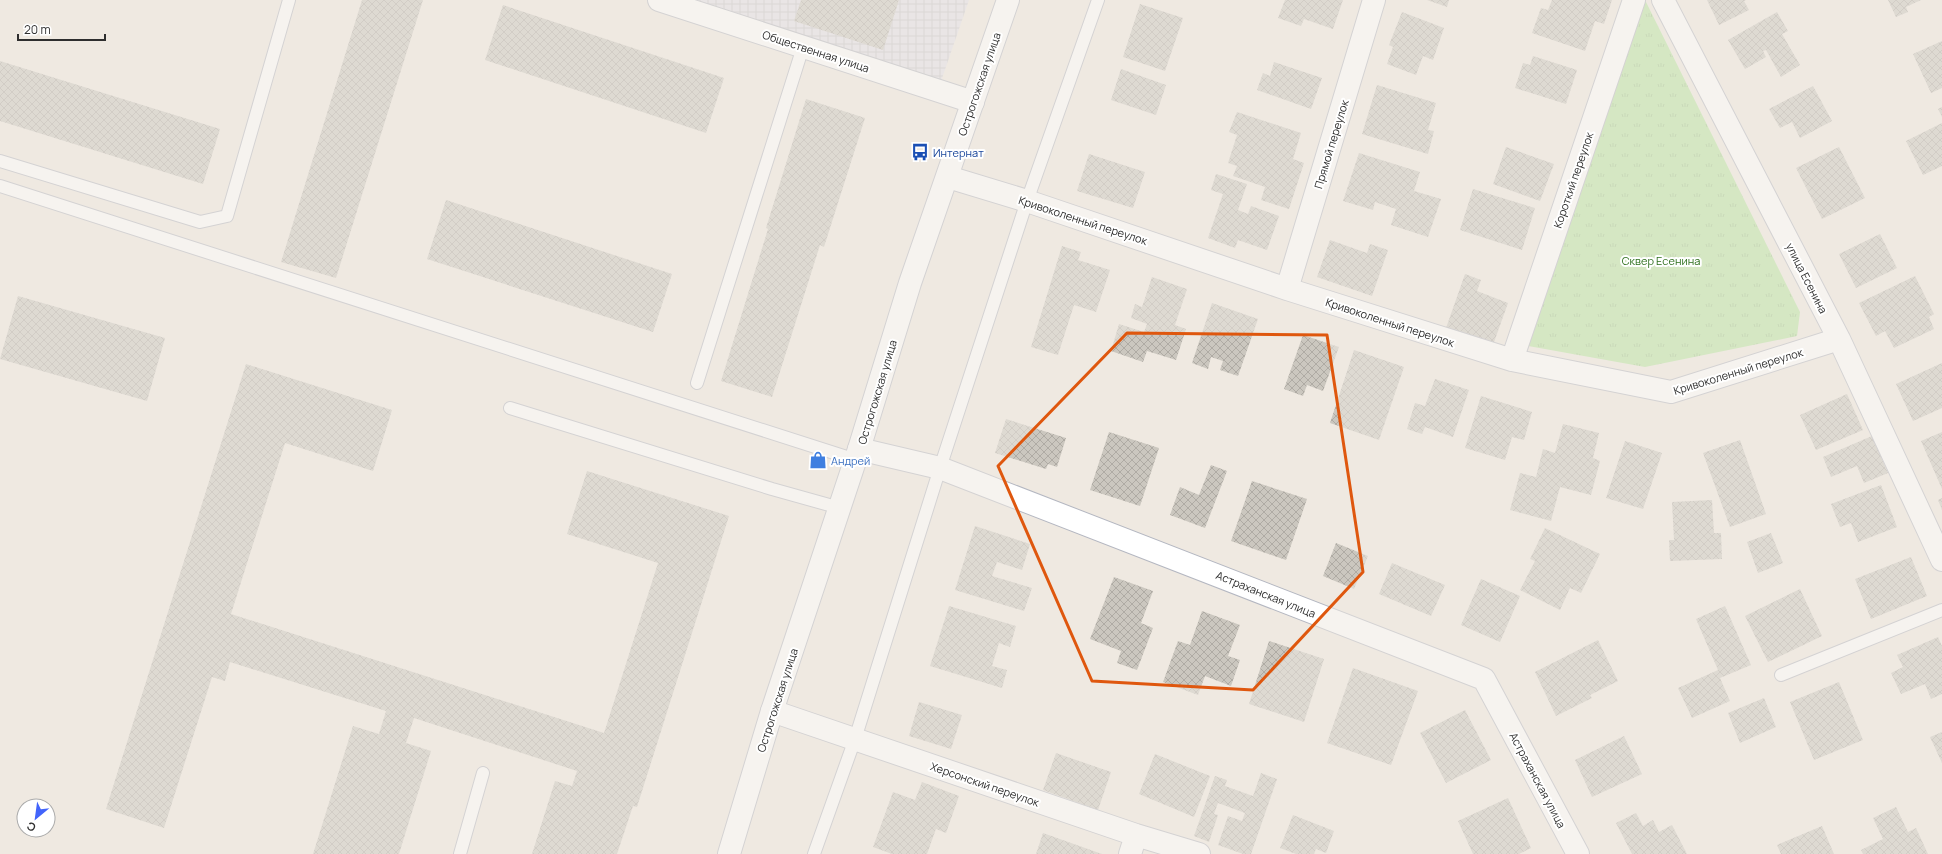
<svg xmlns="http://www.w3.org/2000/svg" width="1942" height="854" viewBox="0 0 1942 854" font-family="Manrope,sans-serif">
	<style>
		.industrial { fill: url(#industrial-grid) }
		.grass { fill: url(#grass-tufts) }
		.building { fill: url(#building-cross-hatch) }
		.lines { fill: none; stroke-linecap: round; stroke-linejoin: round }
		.lane-casing { stroke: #b4b7c1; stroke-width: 14 }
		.street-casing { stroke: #b4b7c1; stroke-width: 24 }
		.secondary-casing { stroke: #b4b7c1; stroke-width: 24 }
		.lane { stroke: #fff; stroke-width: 12 }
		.street { stroke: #fff; stroke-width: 22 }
		.secondary { stroke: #fff; stroke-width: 22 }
		.marked { fill: none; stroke: #df570e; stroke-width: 3; stroke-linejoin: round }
		.labels { text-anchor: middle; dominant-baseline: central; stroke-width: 4; stroke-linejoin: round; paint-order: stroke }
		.street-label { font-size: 11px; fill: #2e2e2e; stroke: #fff }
		.transit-label { font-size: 11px; fill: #164399; stroke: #fff; text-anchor: start }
		.park-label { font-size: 11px; fill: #2c6e1b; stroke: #fff }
		.shop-label { font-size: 11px; fill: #366cbe; stroke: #fff; text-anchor: start }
	</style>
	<defs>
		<pattern id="industrial-grid" width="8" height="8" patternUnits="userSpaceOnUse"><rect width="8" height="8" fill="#e3e1e8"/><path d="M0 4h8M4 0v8" fill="none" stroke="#c3c1c7"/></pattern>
		<pattern id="grass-tufts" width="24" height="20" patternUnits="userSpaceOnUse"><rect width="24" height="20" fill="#b6e59e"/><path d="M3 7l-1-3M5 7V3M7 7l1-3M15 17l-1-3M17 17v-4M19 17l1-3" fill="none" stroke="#9dc588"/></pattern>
		<pattern id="building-cross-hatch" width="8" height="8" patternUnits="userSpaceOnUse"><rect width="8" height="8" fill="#cbc7bf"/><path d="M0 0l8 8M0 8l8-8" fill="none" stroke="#afaba4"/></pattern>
	</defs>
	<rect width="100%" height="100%" fill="#efe9e1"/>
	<path class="industrial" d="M 683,0 L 969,0 L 938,90 Z"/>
	<path class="grass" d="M 1643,0 L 1645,0 L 1800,312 L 1797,336 L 1645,367 L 1523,345 Z"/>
	<path class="building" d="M 362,0 L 423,0 L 336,278 L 281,262 Z
		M 801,0 L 899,0 L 883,50 L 794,21 Z
		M 1285,0 L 1343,0 L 1333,29 L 1304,19 L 1301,26 L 1278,18 Z
		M 1427,0 L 1449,0 L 1447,7 Z
		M 1552,0 L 1612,0 L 1604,24 L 1595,21 L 1585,51 L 1532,33 L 1541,8 L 1548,10 Z
		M 1707,0 L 1746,0 L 1744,1 L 1749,10 L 1719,25 Z
		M 1888,0 L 1921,0 L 1906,7 L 1908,12 L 1896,17 Z
		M 1140,4 L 1183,18 L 1165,71 L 1123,57 Z
		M 503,5 L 724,78 L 706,133 L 485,60 Z
		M 1402,12 L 1444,28 L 1433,60 L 1423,56 L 1416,75 L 1387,64 L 1393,47 L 1389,45 Z
		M 1777,12 L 1788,31 L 1782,34 L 1800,65 L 1781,77 L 1766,50 L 1763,51 L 1766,57 L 1745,69 L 1728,40 Z
		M 1942,41 L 1942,88 L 1931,93 L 1913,54 Z
		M 1533,56 L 1577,70 L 1566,104 L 1515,88 L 1523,63 L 1530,65 Z
		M 0,61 L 220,129 L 203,184 L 0,121 Z
		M 1274,62 L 1322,78 L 1311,109 L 1257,90 L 1263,73 L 1270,76 Z
		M 1121,69 L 1166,85 L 1156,115 L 1111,100 Z
		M 1377,85 L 1436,103 L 1428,130 L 1434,131 L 1428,154 L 1362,134 Z
		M 1813,86 L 1832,121 L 1800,138 L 1792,122 L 1780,128 L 1769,109 Z
		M 806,99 L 865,118 L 824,247 L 820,245 L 772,397 L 721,381 L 768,229 L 766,228 Z
		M 1942,107 L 1942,117 L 1938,109 Z
		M 1237,112 L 1301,133 L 1293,159 L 1304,163 L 1289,209 L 1261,200 L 1265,187 L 1233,176 L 1237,166 L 1228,163 L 1237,135 L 1229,132 Z
		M 1942,123 L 1942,166 L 1923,175 L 1906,141 Z
		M 1506,147 L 1554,164 L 1540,201 L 1493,184 Z
		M 1839,147 L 1865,198 L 1822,219 L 1796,168 Z
		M 1359,153 L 1420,172 L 1414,191 L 1441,199 L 1428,237 L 1391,225 L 1396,209 L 1375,202 L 1373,210 L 1343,201 Z
		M 1089,154 L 1145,172 L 1133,208 L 1077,191 Z
		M 1216,174 L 1247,184 L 1238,210 L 1248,214 L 1251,206 L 1279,216 L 1267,250 L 1238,240 L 1235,248 L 1208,238 L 1223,194 L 1211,190 Z
		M 1473,189 L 1535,208 L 1522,250 L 1460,230 Z
		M 446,200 L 672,274 L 653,332 L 427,259 Z
		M 1880,234 L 1897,268 L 1856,288 L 1839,254 Z
		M 1330,240 L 1367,253 L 1370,244 L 1388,250 L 1372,296 L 1317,277 Z
		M 1062,246 L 1081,252 L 1078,260 L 1110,270 L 1096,312 L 1074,305 L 1058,355 L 1031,347 Z
		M 1465,274 L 1481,280 L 1477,291 L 1508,303 L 1493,345 L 1446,328 Z
		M 1915,276 L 1934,314 L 1929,317 L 1934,329 L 1894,348 L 1885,331 L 1876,336 L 1859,303 Z
		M 1152,277 L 1187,289 L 1175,325 L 1186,329 L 1176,360 L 1147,351 L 1143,362 L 1111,351 L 1119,324 L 1144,332 L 1147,324 L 1131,318 L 1135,304 L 1142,307 Z
		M 18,296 L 165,338 L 147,401 L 0,359 Z
		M 1212,303 L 1258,319 L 1238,376 L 1220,370 L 1223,361 L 1211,357 L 1208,369 L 1192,363 Z
		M 1303,335 L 1339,347 L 1323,391 L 1307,385 L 1303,396 L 1284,389 Z
		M 1354,350 L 1404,367 L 1379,440 L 1330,423 Z
		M 1942,363 L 1942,408 L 1913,421 L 1896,384 Z
		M 246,364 L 392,410 L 373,471 L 285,443 L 231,614 L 604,733 L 658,563 L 567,534 L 587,471 L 729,516 L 637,807 L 633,806 L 617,854 L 532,854 L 555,781 L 572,786 L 577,771 L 414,718 L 406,743 L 431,751 L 399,854 L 313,854 L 353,726 L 379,734 L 386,711 L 230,662 L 225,681 L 212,677 L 164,828 L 106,809 Z
		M 1435,379 L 1469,390 L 1453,437 L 1425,427 L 1422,434 L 1407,429 L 1415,403 L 1425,406 Z
		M 1847,394 L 1863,430 L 1816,450 L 1800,415 Z
		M 1481,396 L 1532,412 L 1524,440 L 1512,437 L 1505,460 L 1465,448 Z
		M 1006,419 L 1066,438 L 1057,467 L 1048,464 L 1046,469 L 995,453 Z
		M 1563,424 L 1599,433 L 1593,458 L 1600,461 L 1591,495 L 1560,487 L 1551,521 L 1510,510 L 1520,473 L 1536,477 L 1543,449 L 1555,453 Z
		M 1109,432 L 1159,448 L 1140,506 L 1090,490 Z
		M 1942,432 L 1942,489 L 1921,441 Z
		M 1872,436 L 1888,473 L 1864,483 L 1857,466 L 1831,477 L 1823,457 Z
		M 1740,440 L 1766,514 L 1730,527 L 1703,453 Z
		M 1625,441 L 1662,453 L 1643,509 L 1606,498 Z
		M 1211,465 L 1227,471 L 1205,528 L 1170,515 L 1180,487 L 1199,495 Z
		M 1252,481 L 1307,499 L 1286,560 L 1231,541 Z
		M 1881,485 L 1897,527 L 1858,542 L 1851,523 L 1840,527 L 1831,504 Z
		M 1942,498 L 1942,510 L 1938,500 Z
		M 1712,500 L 1714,533 L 1721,533 L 1722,559 L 1670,561 L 1669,540 L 1674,540 L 1672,502 Z
		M 975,526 L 1030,544 L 1022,570 L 997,562 L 992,576 L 1032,588 L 1024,611 L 955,590 Z
		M 1545,528 L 1600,554 L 1581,593 L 1570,588 L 1560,610 L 1520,590 L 1535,561 L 1530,559 Z
		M 1771,533 L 1783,563 L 1758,573 L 1747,542 Z
		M 1336,543 L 1368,556 L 1354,589 L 1323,576 Z
		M 1911,557 L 1927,596 L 1871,619 L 1855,579 Z
		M 1392,563 L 1445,585 L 1431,616 L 1379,594 Z
		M 1114,577 L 1153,591 L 1141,623 L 1153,628 L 1137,670 L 1117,663 L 1121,651 L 1090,639 Z
		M 1481,579 L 1520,596 L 1500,642 L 1461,625 Z
		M 1800,589 L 1822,636 L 1768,662 L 1745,616 Z
		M 949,606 L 1016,626 L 1010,647 L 999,643 L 992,666 L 1007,670 L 1002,688 L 930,666 Z
		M 1725,606 L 1751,665 L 1720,678 L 1730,701 L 1692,718 L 1678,688 L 1718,670 L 1696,619 Z
		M 1202,611 L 1240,625 L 1228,656 L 1240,660 L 1231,686 L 1205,676 L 1198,695 L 1163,682 L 1178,641 L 1190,645 Z
		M 1938,637 L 1942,646 L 1942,694 L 1931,699 L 1925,684 L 1901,694 L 1891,673 L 1903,667 L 1897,655 Z
		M 1598,640 L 1618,681 L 1590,695 L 1592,698 L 1556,716 L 1535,672 Z
		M 1269,641 L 1324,659 L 1304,722 L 1249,704 Z
		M 1353,668 L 1418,691 L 1391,765 L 1327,743 Z
		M 1839,682 L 1863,740 L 1814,760 L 1790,702 Z
		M 1764,698 L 1776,727 L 1740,743 L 1728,713 Z
		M 919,702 L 962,715 L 951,749 L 909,736 Z
		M 1465,710 L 1491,760 L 1446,783 L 1420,733 Z
		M 1942,732 L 1942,763 L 1930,737 Z
		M 1624,736 L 1642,774 L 1592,797 L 1575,760 Z
		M 1056,753 L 1111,772 L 1098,810 L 1043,790 Z
		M 1155,754 L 1210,776 L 1194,817 L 1139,794 Z
		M 1261,773 L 1277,779 L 1251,854 L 1243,854 L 1218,845 L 1228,816 L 1242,821 L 1245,813 L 1218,803 L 1214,814 L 1218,815 L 1209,842 L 1194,836 L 1215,776 L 1227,780 L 1225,786 L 1253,796 Z
		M 922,782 L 959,796 L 946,833 L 936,829 L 927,854 L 892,854 L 873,847 L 893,792 L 915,800 Z
		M 1508,798 L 1531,848 L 1519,854 L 1473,854 L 1458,821 Z
		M 1896,807 L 1908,832 L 1916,828 L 1928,854 L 1863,854 L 1861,850 L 1883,839 L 1873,818 Z
		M 1636,813 L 1643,826 L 1653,820 L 1659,832 L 1672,825 L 1687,854 L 1632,854 L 1616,823 Z
		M 1293,815 L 1334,831 L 1326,853 L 1316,849 L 1314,854 L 1296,854 L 1280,848 Z
		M 1822,826 L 1834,854 L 1781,854 L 1777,845 Z
		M 1043,833 L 1102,854 L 1036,854 Z"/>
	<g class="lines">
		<g class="lane-casing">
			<path id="lane" d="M 0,161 L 200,222 L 227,216 L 289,0
				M 0,186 L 856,460
				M 697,383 L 803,47
				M 510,408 L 772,489 L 840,508
				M 1781,675 L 1942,610
				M 460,854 L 483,773
				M 814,854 L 855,739 L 940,468 L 1027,201 L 1098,0"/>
		</g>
		<g class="street-casing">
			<path id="street" d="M 659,0 L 973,102
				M 1663,0 L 1839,339 L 1942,560
				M 948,177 L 1027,201 L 1287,289 L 1512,360 L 1671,392 L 1839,339
				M 1287,289 L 1374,0
				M 1512,360 L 1634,0
				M 859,449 L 940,468 L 1484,679 L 1578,854
				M 772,711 L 1136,835 L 1199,854
				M 1130,854 L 1136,835"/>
		</g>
		<g class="secondary-casing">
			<path id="secondary" d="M 729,854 L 772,711 L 859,449 L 910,283 L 1008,0"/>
		</g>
		<use href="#lane" class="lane"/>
		<use href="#street" class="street"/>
		<use href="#secondary" class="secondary"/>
	</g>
	<path d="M0 0H1942V854H0ZM 1127,333 L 1327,335 L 1363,572 L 1253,690 L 1092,681 L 998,466 Z" fill="#efe9e1" fill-opacity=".55" fill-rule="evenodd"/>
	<path class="marked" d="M 1127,333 L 1327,335 L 1363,572 L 1253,690 L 1092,681 L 998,466 Z"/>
	<defs>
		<g id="bus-bare" transform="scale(1.38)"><path d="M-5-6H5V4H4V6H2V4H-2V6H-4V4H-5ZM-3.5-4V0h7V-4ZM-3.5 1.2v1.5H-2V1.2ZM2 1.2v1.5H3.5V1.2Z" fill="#1a4fb4" stroke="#fff" stroke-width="2.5" paint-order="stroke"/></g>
		<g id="shop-bare" transform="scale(1.38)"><path d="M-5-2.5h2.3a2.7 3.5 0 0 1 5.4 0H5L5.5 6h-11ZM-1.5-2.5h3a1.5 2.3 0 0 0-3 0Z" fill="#3f7fe0" stroke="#fff" stroke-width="2.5" paint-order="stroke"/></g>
	</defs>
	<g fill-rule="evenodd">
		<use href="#bus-bare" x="920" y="152"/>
		<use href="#shop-bare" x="818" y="460"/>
	</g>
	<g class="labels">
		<g class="street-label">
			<text transform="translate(816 51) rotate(18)">Общественная улица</text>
			<text transform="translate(979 84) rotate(-71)">Острогожская улица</text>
			<text transform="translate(1331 144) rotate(-73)">Прямой переулок</text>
			<text transform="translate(1573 180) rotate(-71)">Короткий переулок</text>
			<text transform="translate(1083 220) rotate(18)">Кривоколенный переулок</text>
			<text transform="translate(1807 278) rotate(63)">улица Есенина</text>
			<text transform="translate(1390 322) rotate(18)">Кривоколенный переулок</text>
			<text transform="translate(1738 371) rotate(-17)">Кривоколенный переулок</text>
			<text transform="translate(877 392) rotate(-73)">Острогожская улица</text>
			<text transform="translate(1266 594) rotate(22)">Астраханская улица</text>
			<text transform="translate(777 700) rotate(-72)">Острогожская улица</text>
			<text transform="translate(1538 780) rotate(62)">Астраханская улица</text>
			<text transform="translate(985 784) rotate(19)">Херсонский переулок</text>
		</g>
		<g class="transit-label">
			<text x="933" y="152">Интернат</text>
		</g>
		<g class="park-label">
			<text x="1661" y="260">Сквер Есенина</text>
		</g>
		<g class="shop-label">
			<text x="831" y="460">Андрей</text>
		</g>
	</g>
	<g transform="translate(36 818) rotate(209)"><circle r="19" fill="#ffffff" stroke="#ababab"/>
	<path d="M0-3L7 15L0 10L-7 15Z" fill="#4264fb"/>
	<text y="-6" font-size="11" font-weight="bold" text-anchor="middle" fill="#2e2e2e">С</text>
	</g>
	<path d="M18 34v6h87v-6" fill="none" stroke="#2e2e2e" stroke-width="2"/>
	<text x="24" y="34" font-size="12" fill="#2e2e2e" stroke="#ffffff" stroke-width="3" paint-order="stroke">20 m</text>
</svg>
